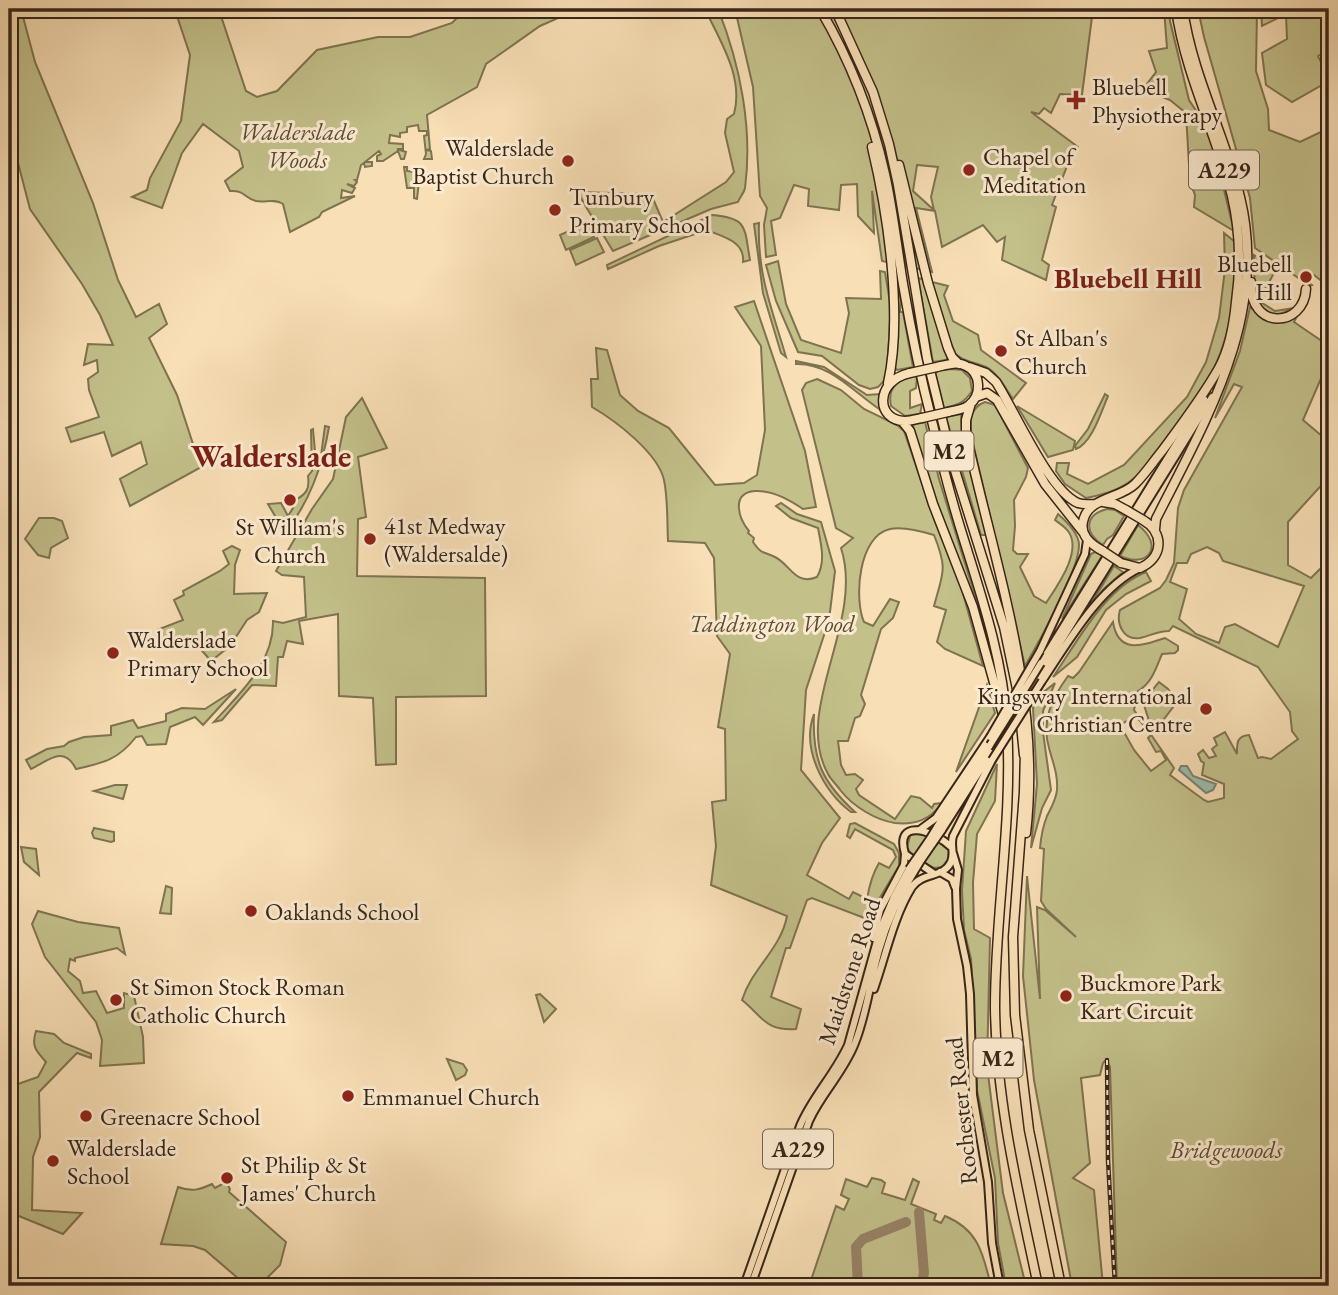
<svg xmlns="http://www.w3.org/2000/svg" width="1338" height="1295" viewBox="0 0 1338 1295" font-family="'EB Garamond',serif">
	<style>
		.green { fill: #c3c08a; stroke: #7e7351; stroke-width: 2; fill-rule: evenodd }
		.water { fill: #9ebdac; stroke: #758171; stroke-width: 2 }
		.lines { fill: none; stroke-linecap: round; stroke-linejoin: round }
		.taxiway { stroke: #988267; stroke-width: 10 }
		.major-casing { stroke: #382618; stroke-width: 10 }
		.highway-casing { stroke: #382618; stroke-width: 11 }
		.major { stroke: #f9dfb6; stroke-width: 6 }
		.highway { stroke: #f9dfb6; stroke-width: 8 }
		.rail-casing { stroke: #382618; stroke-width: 4.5 }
		.rail { stroke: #fbead0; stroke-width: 2; stroke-dasharray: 5; stroke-linecap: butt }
		.major-bridge-casing { stroke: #382618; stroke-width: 10; stroke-linecap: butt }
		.highway-bridge-casing { stroke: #382618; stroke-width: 11; stroke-linecap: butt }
		.major-bridge { stroke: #f9dfb6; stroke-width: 6 }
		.highway-bridge { stroke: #f9dfb6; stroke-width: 8 }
		.poi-dot { fill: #8f2418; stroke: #fbead0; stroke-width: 2.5 }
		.labels { text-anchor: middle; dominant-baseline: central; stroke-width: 6; stroke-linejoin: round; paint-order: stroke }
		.shield { fill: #fbead0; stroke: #72614f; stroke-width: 2 }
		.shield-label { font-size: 23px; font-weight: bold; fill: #382618 }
		.poi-label { font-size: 24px; fill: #382618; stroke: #fbead0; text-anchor: start }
		.park-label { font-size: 24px; font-style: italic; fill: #5b4c34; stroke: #fbead0 }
		.street-label { font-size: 24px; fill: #382618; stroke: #fbead0 }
		.quarter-label { font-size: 28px; font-weight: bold; fill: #7a1f14; stroke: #fbead0 }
		.district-label { font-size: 32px; font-weight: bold; fill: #7a1f14; stroke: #fbead0 }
	</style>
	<rect width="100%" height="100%" fill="#f9dfb6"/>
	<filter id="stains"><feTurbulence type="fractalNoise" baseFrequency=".00286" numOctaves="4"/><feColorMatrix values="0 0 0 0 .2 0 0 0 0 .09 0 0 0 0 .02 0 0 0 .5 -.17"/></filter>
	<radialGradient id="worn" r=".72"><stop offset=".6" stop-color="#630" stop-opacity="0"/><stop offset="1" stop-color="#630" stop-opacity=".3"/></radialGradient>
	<path class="green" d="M 9,9 L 21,9 L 35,62 L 93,203 L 118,280 L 136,317 L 159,304 L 167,324 L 149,338 L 177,395 L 194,447 L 207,464 L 130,506 L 120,479 L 147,464 L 141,442 L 112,456 L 104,432 L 71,442 L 66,428 L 99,417 L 89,390 L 88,379 L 98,372 L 97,360 L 84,365 L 88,344 L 113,345 L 100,315 L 82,284 L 30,209 L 17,159 L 9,145 Z
		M 169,9 L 222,9 L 221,16 L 246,91 L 257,97 L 277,91 L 317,50 L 378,37 L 410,37 L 452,23 L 466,9 L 570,9 L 565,15 L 540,26 L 486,64 L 477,87 L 427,115 L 430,149 L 426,150 L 431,151 L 432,159 L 424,159 L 426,154 L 424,136 L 427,135 L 427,131 L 419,131 L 418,125 L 407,127 L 407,132 L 400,133 L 400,137 L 390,135 L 389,143 L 403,144 L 403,149 L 397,149 L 406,152 L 404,159 L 401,159 L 398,151 L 383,161 L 377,161 L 377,156 L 381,154 L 379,151 L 365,162 L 372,162 L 372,166 L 365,167 L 364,163 L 361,165 L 357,180 L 355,180 L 357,182 L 354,186 L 347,184 L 355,188 L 352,193 L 342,190 L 341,198 L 355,196 L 322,212 L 319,217 L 290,232 L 283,204 C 273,198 266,203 256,201 C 244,198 245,190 230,191 L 225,181 L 243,167 L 239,151 L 203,124 L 182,153 L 162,208 L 132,197 L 147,190 L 150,178 L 181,121 L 190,55 L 178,19 Z
		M 705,9 L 718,9 C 740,64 753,129 745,188 C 744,193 740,197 738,202 L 711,209 L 613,251 L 577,192 L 651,194 L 663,222 L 726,182 L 734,172 L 725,133 L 727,119 L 734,114 C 744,77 720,41 705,9 Z
		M 735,9 L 1093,9 L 1082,95 L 1060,94 L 1051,113 L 1044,108 L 1039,114 L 1031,112 L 1078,147 L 1069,161 L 1052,205 L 1056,207 L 1042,260 L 1049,265 L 1046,280 L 1002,260 L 1005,237 L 997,242 L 983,225 L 942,247 L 935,211 L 916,208 L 932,272 L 882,261 L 872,191 L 874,233 L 858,216 L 857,184 L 841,185 L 839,210 L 808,206 L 809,189 L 794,185 L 780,218 L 771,221 L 776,255 L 766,257 L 764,225 L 767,208 L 760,196 L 753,87 ZM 917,165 L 938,167 L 931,197 L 934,210 L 913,191 Z
		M 1164,9 L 1169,9 L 1170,21 L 1189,100 L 1205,124 L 1216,157 L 1234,231 L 1194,207 L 1195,195 L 1190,182 L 1186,113 L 1170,100 L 1143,89 L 1156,72 L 1149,51 L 1167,48 Z
		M 1198,9 L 1257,10 L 1256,71 L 1268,109 L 1269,130 L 1300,142 L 1329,128 L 1329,287 L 1309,271 L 1305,280 L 1312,285 L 1310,286 L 1255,248 L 1250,198 L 1204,37 Z
		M 1261,9 L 1313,9 L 1317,14 L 1329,9 L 1329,49 L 1318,56 L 1329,77 L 1329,81 L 1292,102 L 1266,85 L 1262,53 L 1287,39 L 1286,14 L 1262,26 Z
		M 404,167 L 407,167 L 407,171 L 420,173 L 417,199 L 414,198 L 414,188 L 407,188 Z
		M 712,215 C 749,218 744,228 750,260 L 743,262 C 745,241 723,237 707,230 L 659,246 L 608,269 L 607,265 Z
		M 587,223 L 594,237 L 566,250 L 560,235 Z
		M 759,223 C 757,274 772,309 786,357 L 781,353 L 763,293 L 754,224 Z
		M 1224,233 L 1235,242 C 1238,283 1232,331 1214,368 C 1196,406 1164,439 1140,473 C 1124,489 1107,494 1086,498 L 1065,484 L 1056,471 L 1057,463 L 1069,463 L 1067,474 L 1088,484 L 1124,465 L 1187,397 L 1206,362 L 1219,318 L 1225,269 Z
		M 597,238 L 604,252 L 576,265 L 570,250 Z
		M 1254,255 L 1276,269 L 1259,301 L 1275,311 L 1294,308 C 1273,319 1270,316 1255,300 Z
		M 778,261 L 786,304 L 801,340 L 841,353 L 849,313 L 846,298 L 881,299 L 880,271 L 885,272 L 891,309 L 887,370 L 885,380 L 878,387 L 870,389 L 859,385 L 822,356 L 798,352 L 776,301 L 766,265 Z
		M 896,274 L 901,301 L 900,312 L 903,312 L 913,367 L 897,370 L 894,366 Z
		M 918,278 L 923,279 L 948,357 L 946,360 L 933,362 Z
		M 932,282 L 948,286 L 944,295 L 953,321 L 978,335 L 981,350 L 1026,383 L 1013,399 C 1005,388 999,374 986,367 C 975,362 963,362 954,353 Z
		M 754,301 L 805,451 L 816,507 L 803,509 C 790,500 772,490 755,491 C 730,493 739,519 749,531 L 748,533 L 754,538 L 753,542 C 762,555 763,551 775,557 C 791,565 795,586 817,577 C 826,562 821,544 818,528 L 791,518 L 776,506 L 781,503 L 797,514 L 821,522 L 835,571 L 829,620 L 806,690 L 801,770 L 840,818 L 822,843 L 807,875 L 849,899 L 853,892 L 867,899 C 869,887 873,873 879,863 L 889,868 L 896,857 L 893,850 L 855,829 L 850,838 L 847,836 L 850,824 L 855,823 L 894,844 L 899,853 L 899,866 L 867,919 L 812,898 L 807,900 L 790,948 L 786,948 L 771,997 L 801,1009 L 796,1029 C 765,1031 763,1017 742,1000 C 752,968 781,949 787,916 L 711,885 L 716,846 L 712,802 L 726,800 L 725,729 L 718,727 L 730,654 L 717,636 L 714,558 L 705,543 L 668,541 C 667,521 668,499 664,480 C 658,453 616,421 592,407 L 591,379 L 598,379 L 596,348 L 607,350 L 620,395 L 638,411 L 669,428 L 715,485 L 744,483 L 757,475 L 765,430 L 761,346 L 735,307 Z
		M 1250,307 L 1266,319 L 1298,314 L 1294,322 L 1329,346 L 1329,360 L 1303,420 L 1329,442 L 1329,479 L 1327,479 L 1288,522 L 1288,565 L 1311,578 L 1329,560 L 1329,1286 L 1117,1286 L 1110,1067 L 1106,1060 L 1103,1063 L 1100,1075 L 1081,1078 L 1090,1163 L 1073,1178 L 1094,1190 L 1103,1286 L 1072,1286 L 1034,1080 L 1023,976 L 1027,876 L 1040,999 L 1037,907 L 1045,910 L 1076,937 L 1046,909 L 1041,901 L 1044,849 L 1040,848 C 1041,837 1043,826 1047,816 C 1051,808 1056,800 1057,790 C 1058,774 1053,763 1049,748 C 1041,721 1052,698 1068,676 L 1073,678 L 1079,672 L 1113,622 C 1118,654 1141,646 1165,638 L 1178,646 L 1178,650 L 1175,653 L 1162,654 C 1156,668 1152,683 1138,691 L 1134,710 L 1174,768 L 1170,775 L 1204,800 L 1208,802 L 1224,798 L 1224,784 L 1202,775 L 1204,763 L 1201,761 L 1198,754 L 1203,750 L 1209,758 L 1216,756 L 1212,749 L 1217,745 L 1214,738 L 1225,732 L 1237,754 C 1237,744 1236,736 1249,735 L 1258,758 L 1262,757 L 1271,759 L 1298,739 L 1292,731 L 1290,712 L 1258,667 L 1173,626 L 1169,631 C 1157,631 1150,636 1140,638 C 1123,641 1116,623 1120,610 L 1160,588 L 1166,580 L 1174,563 L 1178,508 L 1184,490 L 1242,387 L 1234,384 L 1215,418 L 1240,351 ZM 1207,547 L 1219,553 L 1223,561 L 1304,586 L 1278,647 L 1235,624 L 1225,627 L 1219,643 L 1196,634 L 1179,619 L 1187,589 L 1170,582 L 1177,563 L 1187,563 L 1191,554 ZM 1136,716 L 1151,735 L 1148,738 L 1156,752 L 1161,751 L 1166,760 L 1151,771 L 1134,750 L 1120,725 Z
		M 796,361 L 824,367 L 867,395 L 880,394 L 882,411 C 854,393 831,363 796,364 Z
		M 950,369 L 962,370 L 970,378 L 972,391 C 964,403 958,405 944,408 L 935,371 Z
		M 917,376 L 916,388 L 910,391 L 910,408 L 922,404 L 920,414 L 905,416 L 891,406 C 887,387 898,379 917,376 Z
		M 817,379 L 841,390 L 864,409 L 897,425 L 904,431 L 936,524 L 959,579 L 983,666 L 945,649 L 937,642 L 946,610 L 934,606 C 943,572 948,570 934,535 C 921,531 903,526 890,529 C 858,536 854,599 864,622 L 873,626 L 890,599 L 899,602 L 893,618 L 881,629 L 861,695 L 865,704 L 860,716 L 855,718 L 848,741 L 838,741 L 841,765 L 846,775 L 855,774 L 863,780 L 856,789 L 859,795 L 895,819 L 911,796 L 920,798 L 932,808 L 934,804 L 942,803 C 930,820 915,825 895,823 C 875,820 853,806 841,791 C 837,785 831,780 828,774 C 792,709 865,622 841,548 L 853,538 L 836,528 L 802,390 L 806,383 Z
		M 1105,394 L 1108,396 C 1101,412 1092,443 1076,449 L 1075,446 L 1088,429 Z
		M 362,398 L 387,448 L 358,457 L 366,517 L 358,519 L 357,576 L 485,578 L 486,696 L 396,697 L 396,764 L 376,765 L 373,698 L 339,696 L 338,614 L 299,621 L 303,644 L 287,641 L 283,657 L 278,657 L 276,686 L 252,685 L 222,720 L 214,722 C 240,693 274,663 273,621 L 283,623 L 306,617 L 304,577 L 282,575 L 276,571 L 312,509 L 333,479 L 346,417 Z
		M 985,402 L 995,405 L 1028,468 L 1026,477 L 1014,500 L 1015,526 L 1013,550 L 1017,554 L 1028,554 L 1020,567 L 1034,596 L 1046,603 C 1057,586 1083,551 1068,531 C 1065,527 1059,523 1055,520 L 1058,514 C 1066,521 1079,534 1079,545 C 1079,571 1039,642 1025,666 L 972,439 C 970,424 968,408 985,402 Z
		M 1017,406 L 1075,441 L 1073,450 L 1048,457 Z
		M 961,414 L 962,432 L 987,535 L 981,535 L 946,417 Z
		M 925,422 L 939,479 L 988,638 L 986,638 L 977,608 L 936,504 L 913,427 L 914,424 Z
		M 325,426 L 329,427 C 322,467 310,501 285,533 L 268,504 L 281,503 L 288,516 L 293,508 L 292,505 L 295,503 L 294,501 C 306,494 310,490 308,476 L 312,471 L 311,430 L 313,429 L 316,462 L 320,463 Z
		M 1107,509 L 1115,510 L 1124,516 L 1113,535 L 1107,539 L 1103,545 C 1084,533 1084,515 1107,509 Z
		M 39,518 L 54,518 L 62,521 L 68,538 L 51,548 L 49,558 L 38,555 L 25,539 Z
		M 1138,525 C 1165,546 1148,569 1120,556 Z
		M 232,546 L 240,550 L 235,565 L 234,594 L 267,593 L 259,612 L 247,620 L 230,646 L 211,661 L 191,638 L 168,648 L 163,641 L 156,640 L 157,630 L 183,620 L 174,600 L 184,595 L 183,591 L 220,571 L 229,564 L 223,551 Z
		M 1095,552 L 1102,556 L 1062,619 L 1091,554 Z
		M 1114,566 L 1123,572 L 1103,590 L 1082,619 Z
		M 1146,572 L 1151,581 L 1126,594 L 1106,610 L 1077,657 L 1053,677 C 1078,641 1104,589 1146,572 Z
		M 1159,682 L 1168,689 L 1177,702 L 1164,719 L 1151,727 L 1143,702 Z
		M 1055,683 L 1043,711 L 1043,732 L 1051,790 L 1042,808 L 1031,848 L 1037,784 L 1033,708 L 1041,694 Z
		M 987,685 L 995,713 L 956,772 Z
		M 236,689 L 203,725 L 195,717 L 170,727 L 166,744 L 147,745 L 142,736 L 136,737 C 118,760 103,763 76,769 C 64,745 49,760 31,769 L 26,760 L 47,749 L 64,746 L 69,742 L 84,737 L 111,735 L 111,726 L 133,720 L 138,728 L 166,721 L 166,714 L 182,708 L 205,709 Z
		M 814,714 C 812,760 822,782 855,812 L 851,812 C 823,791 801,748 814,714 Z
		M 997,764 L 995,801 L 977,834 L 973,883 L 974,929 L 990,938 L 987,1066 L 1003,1193 L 1026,1286 L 1006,1286 L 998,1243 L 995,1178 L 977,1090 L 971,959 L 964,930 L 962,890 L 966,831 Z
		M 115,785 L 127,785 L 123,799 L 94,791 Z
		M 94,828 L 114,832 L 114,841 L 111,842 L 94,838 L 92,833 Z
		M 916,832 L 929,835 L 913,858 L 907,847 L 910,836 Z
		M 938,840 L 949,850 L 948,860 L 942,867 L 934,868 L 923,863 Z
		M 21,847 L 36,849 L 39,875 L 24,862 Z
		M 166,886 L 172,888 L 171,914 L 160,913 Z
		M 38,911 L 78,922 L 119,928 L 125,954 L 117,948 L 75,958 L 75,961 L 70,959 L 68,971 L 80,981 L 83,993 L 96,991 L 107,1013 L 124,1008 L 124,993 L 134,996 L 143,1037 L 144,1063 L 100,1066 L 102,1040 L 96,1022 L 45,957 L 32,924 Z
		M 540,994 L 556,1009 L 544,1022 L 536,995 Z
		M 36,1031 L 54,1034 L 64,1043 L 91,1054 L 91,1058 L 77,1053 L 39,1092 L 40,1137 L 33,1157 L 32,1210 L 82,1213 L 63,1234 L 9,1212 L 9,1108 L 15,1085 L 38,1077 L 46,1062 C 36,1051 31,1046 36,1031 Z
		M 447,1059 L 463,1064 L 467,1070 L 465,1075 L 456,1080 Z
		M 872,1178 L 881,1180 L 885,1183 L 882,1193 L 905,1200 L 913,1179 L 919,1182 L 911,1204 L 936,1214 L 934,1220 L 941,1223 L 945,1216 C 979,1230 983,1254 991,1286 L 809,1286 L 836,1206 L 844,1210 L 849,1199 L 841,1195 L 846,1179 L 867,1187 Z
		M 226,1182 L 230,1189 L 229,1192 L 286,1242 L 280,1265 L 259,1286 L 247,1286 L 205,1250 L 193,1246 L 161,1244 L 178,1187 C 192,1192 199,1190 212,1184 L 215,1188 Z"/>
	<path class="water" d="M 1181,766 L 1187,766 L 1193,776 L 1216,784 L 1213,790 L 1206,793 L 1179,770 Z"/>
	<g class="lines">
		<path class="taxiway" d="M 919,1212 L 924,1273 L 921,1286
			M 858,1286 L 856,1247 L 863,1239 L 906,1222"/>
		<g class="major-casing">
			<path id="major" d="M 1040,651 L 1085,554 L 1087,540
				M 1041,663 L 1204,399
				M 1042,681 C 1067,644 1099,587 1140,568
				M 1032,688 L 1212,397
				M 937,827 L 990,745
				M 921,829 L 936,818 L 990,737
				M 942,830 L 991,753
				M 953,853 L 958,870 L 956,889 L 957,919 L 967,966 L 970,994 L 973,1095 L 988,1182 L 992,1243 L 1000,1286
				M 918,856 L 929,840
				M 922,859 L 933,843
				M 940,872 L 952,879 L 955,887
				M 933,873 L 905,854 C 894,816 935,831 951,847
				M 873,938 L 880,910 L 904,865 L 905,854
				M 874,989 C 886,955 893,918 912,887 C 922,872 944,878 951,862 C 955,853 950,845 953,836 L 992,760
				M 793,1162 L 806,1161 L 802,1152 L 802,1146
				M 744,1286 L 800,1126 C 812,1097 835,1074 848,1045 L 880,930 L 894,897 L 909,869
				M 751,1286 L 809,1121 C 821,1094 844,1072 855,1043 C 867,1013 870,981 879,950 C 887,922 899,896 914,872"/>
		</g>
		<g class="highway-casing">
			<path id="highway" d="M 820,9 C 850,60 872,116 885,174 C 893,210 897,247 903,284 C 911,331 921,379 933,425 C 942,464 952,502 964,540 C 983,601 1003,661 1007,725 C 1013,819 995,913 995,1007 C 996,1101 1019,1195 1038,1286
				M 835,9 L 873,92 L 889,144 L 898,185 L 927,358 L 953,464 L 1004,627 L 1018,694 L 1024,755
				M 872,147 C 888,214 903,316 888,383
				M 899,165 L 928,283 L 948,348 L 952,357 L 959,364
				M 1251,282 C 1249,331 1304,328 1306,289
				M 937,367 C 946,365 957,361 966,366 C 981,373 982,395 969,405 C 963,410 955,410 948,412
				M 969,367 L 986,373 L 996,382 C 1015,411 1049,491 1078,503 C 1084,505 1089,504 1095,504
				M 910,373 C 874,381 876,421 905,421 C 910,421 917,419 922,418
				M 976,397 L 987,393 L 997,400 L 1045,484 L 1083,532
				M 971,403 L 966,420 L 966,434 C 995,566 1042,696 1026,833
				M 902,421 L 910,431 L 933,504 L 973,607 L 1003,715
				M 1103,502 L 1115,504 L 1126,510
				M 1155,529 L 1156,519 C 1207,418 1269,315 1240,197 C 1224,133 1192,74 1183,9
				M 1103,551 C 1090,544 1078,534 1084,518 C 1090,498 1121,498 1135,484 C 1145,474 1153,462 1162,451 C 1182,424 1202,398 1219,368 C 1229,350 1234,323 1236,302 C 1241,267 1240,231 1232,196 C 1216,133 1185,74 1176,9
				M 1121,563 L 1140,568 C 1163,558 1165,533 1143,520
				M 1025,750 L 1024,792 L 1013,937 L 1015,1015 L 1029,1130 L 1061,1286"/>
		</g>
		<use href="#major" class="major"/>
		<use href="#highway" class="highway"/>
		<g class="rail-casing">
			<path id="rail" d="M 1107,1060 L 1108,1160 L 1115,1286"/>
		</g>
		<use href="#rail" class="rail"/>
		<g class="major-bridge-casing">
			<path id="major-bridge" d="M 990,737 L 1040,651
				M 990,745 L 1041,663
				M 992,760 L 1042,681
				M 929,840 L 937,827
				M 933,843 L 942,830
				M 909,869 L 918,856
				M 914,872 L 922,859"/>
		</g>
		<g class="highway-bridge-casing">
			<path id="highway-bridge" d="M 910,373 L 937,367
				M 922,418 L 948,412
				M 1126,510 L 1143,520
				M 1103,551 L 1121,563"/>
		</g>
		<use href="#major-bridge" class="major-bridge"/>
		<use href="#highway-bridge" class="highway-bridge"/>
	</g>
	<g class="poi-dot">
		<path d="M1072.5 89.5h7v7h7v7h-7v7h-7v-7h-7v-7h7z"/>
		<circle cx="568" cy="161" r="7"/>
		<circle cx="969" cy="170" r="7"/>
		<circle cx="555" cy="210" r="7"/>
		<circle cx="1306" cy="277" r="7"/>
		<circle cx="1001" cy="351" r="7"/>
		<circle cx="290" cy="500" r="7"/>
		<circle cx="370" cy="539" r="7"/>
		<circle cx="113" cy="653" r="7"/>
		<circle cx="1206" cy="709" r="7"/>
		<circle cx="251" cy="911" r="7"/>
		<circle cx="1066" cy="996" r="7"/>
		<circle cx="116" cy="1000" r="7"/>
		<circle cx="348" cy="1096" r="7"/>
		<circle cx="86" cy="1116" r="7"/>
		<circle cx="53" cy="1161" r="7"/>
		<circle cx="227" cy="1178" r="7"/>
	</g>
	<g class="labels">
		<g class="shield">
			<rect x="1189" y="150.5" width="70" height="39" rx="5"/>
			<rect x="924.5" y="431.5" width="49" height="39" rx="5"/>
			<rect x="973.5" y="1038.5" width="49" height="39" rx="5"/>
			<rect x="763" y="1129.5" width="70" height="39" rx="5"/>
		</g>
		<g class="shield-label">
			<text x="1224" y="170">A229</text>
			<text x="949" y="451">M2</text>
			<text x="998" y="1058">M2</text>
			<text x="798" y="1149">A229</text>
		</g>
		<g class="poi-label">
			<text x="1092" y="86">Bluebell<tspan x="1092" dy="28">Physiotherapy</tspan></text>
			<text x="554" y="147" text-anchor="end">Walderslade<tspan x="554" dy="28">Baptist Church</tspan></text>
			<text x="983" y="156">Chapel of<tspan x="983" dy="28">Meditation</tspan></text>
			<text x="569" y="196">Tunbury<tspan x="569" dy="28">Primary School</tspan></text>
			<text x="1292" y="263" text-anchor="end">Bluebell<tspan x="1292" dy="28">Hill</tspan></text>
			<text x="1015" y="337">St Alban's<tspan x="1015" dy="28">Church</tspan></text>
			<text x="384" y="525">41st Medway<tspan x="384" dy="28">(Waldersalde)</tspan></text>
			<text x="290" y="526" text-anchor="middle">St William's<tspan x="290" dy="28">Church</tspan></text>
			<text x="127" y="639">Walderslade<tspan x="127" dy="28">Primary School</tspan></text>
			<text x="1192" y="695" text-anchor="end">Kingsway International<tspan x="1192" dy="28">Christian Centre</tspan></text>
			<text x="265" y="911">Oaklands School</text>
			<text x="1080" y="982">Buckmore Park<tspan x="1080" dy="28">Kart Circuit</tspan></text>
			<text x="130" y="986">St Simon Stock Roman<tspan x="130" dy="28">Catholic Church</tspan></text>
			<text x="362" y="1096">Emmanuel Church</text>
			<text x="100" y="1116">Greenacre School</text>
			<text x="67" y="1147">Walderslade<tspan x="67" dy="28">School</tspan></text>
			<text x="241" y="1164">St Philip &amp; St<tspan x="241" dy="28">James' Church</tspan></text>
		</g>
		<g class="park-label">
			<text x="297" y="131">Walderslade<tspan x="297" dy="28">Woods</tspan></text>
			<text x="772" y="623">Taddington Wood</text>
			<text x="1226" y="1149">Bridgewoods</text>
		</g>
		<g class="street-label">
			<text transform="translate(849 971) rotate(-72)">Maidstone Road</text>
			<text transform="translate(961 1111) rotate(-96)">Rochester Road</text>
		</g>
		<g class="quarter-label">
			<text x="1128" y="278">Bluebell Hill</text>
		</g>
		<g class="district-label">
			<text x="271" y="456">Walderslade</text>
		</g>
	</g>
	<rect width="1338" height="1295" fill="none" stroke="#f9dfb6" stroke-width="35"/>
	<rect x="10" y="10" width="1317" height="1274" fill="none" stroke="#382618" stroke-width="3.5"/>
	<rect x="18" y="18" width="1303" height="1260" fill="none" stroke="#382618" stroke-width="2"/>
	<rect width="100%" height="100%" filter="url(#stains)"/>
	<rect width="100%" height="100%" fill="url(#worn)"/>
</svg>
